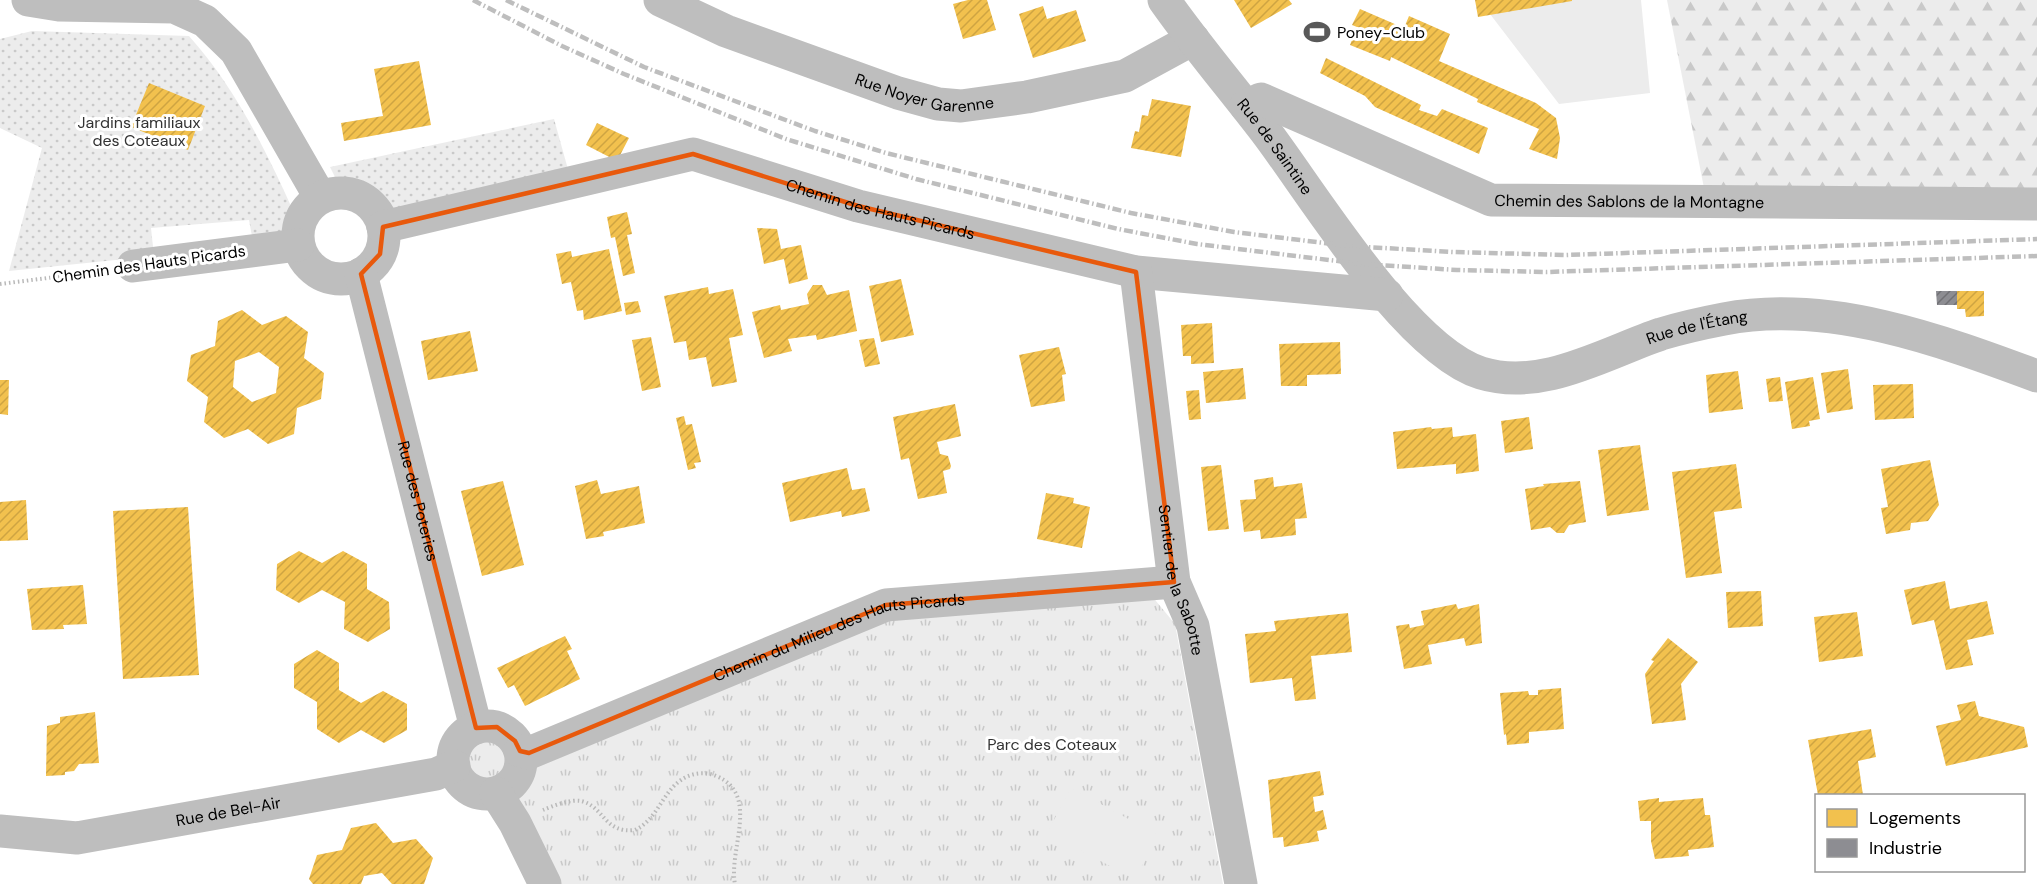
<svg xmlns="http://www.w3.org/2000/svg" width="2037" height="884" viewBox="0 0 2037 884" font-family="'DM Sans',sans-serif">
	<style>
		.grass { fill: url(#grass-tufts) }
		.forest { fill: url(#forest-firs) }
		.garden { fill: url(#garden-dots) }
		.pitch { fill: #ececec }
		.homes { fill: url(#homes-hatch); fill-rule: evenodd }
		.industry { fill: url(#industry-hatch) }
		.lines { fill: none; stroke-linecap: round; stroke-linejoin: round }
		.path { stroke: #b9b9b9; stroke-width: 4; stroke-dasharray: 1.5 3; stroke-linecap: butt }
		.minor { stroke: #bebebe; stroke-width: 33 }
		.rail { stroke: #bebebe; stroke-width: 4.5; stroke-dasharray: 9 3 1.5 3; stroke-linecap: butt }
		.marked { fill: none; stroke: #e8590c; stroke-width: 4.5; stroke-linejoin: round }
		.labels { text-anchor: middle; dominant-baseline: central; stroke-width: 6; stroke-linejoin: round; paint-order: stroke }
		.poi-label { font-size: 16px; fill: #000; stroke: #fff; text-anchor: start }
		.street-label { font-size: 16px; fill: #000; stroke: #fff }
		.park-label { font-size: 16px; fill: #333; stroke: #fff }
	</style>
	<defs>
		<pattern id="grass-tufts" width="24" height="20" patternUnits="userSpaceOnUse" patternTransform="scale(1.5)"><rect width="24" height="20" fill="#ececec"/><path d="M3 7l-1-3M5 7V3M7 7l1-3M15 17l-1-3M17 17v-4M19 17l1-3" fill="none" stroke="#c9c9c9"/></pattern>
		<pattern id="forest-firs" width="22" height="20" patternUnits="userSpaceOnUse" patternTransform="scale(1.5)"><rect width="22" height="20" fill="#ececec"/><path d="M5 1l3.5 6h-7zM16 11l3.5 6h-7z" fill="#c9c9c9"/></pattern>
		<pattern id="garden-dots" width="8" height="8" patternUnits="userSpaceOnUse" patternTransform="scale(1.5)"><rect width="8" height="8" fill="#ececec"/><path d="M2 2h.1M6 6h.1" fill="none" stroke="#c9c9c9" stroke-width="1.8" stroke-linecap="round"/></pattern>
		<pattern id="homes-hatch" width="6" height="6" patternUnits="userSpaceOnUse" patternTransform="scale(1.5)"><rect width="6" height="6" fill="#f2c14e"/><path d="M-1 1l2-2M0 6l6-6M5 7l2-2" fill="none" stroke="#cea442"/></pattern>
		<pattern id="industry-hatch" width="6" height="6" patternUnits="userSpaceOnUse" patternTransform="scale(1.5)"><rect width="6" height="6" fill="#8d8d92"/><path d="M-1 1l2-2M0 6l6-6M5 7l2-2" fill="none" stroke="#717175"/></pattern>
	</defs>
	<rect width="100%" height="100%" fill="#fff"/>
	<path class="grass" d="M 1151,595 L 1175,624 L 1223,884 L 556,884 L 512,799 L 528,784 L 535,765 L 891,617 Z
		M467 761a20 20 0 1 1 40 0a20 20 0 1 1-40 0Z"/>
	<path class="forest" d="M 1667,0 L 2037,0 L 2037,189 L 1704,188 Z"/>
	<path class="garden" d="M 32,31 L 189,36 C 235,87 267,152 295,215 L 285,233 L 253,242 L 249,220 L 151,228 L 154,256 L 9,271 L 42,148 L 0,128 L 0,39 Z
		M 554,119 L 569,173 L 389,213 L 360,192 L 339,185 L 330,167 Z"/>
	<path class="pitch" d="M 1486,0 L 1641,0 L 1650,93 L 1559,104 L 1490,14 Z
		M 1071,788 L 1158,835 L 1135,879 L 1047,833 Z"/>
	<path class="homes" d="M 968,0 L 987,0 L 996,30 L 963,39 L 953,4 Z
		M 1234,0 L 1289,0 L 1292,4 L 1251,28 Z
		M 1475,0 L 1572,0 L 1572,1 L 1478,17 Z
		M 1043,6 L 1047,19 L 1076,10 L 1086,41 L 1033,58 L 1019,14 Z
		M 1360,9 L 1404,28 L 1409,16 L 1450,34 L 1439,61 L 1536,103 L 1556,118 L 1560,138 L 1557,159 L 1529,149 L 1539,129 L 1477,102 L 1478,99 L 1391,57 L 1390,61 L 1350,45 L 1357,27 L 1352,25 Z
		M 1326,58 L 1421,105 L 1419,110 L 1437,116 L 1442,109 L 1488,128 L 1479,154 L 1375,107 L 1365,96 L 1320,73 Z
		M 419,61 L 431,125 L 344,141 L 341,123 L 383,116 L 374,69 Z
		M 149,83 L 205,106 L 188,150 L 131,127 Z
		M 1152,99 L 1191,106 L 1181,157 L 1131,148 L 1135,131 L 1139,132 L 1142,115 L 1148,116 Z
		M 597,123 L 629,138 L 617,161 L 586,145 Z
		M 627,212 L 632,234 L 627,235 L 635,273 L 623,276 L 615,237 L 611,238 L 607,217 Z
		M 757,228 L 777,229 L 781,249 L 801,245 L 808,279 L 789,284 L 784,259 L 764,264 Z
		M 609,249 L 622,311 L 584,320 L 583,310 L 577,311 L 571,282 L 562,284 L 556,254 L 571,251 L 572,257 Z
		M 901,279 L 914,335 L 881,342 L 869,286 Z
		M 813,285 L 822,285 L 827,295 L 849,290 L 857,331 L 817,340 L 816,335 L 788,339 L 792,351 L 764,358 L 752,312 L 780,305 L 781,310 L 809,304 L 807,294 Z
		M 708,287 L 709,294 L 733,289 L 743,335 L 729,338 L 737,382 L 712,387 L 706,357 L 689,360 L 686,341 L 674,343 L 664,296 Z
		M 1957,291 L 1984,291 L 1984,316 L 1966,317 L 1965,309 L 1957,309 Z
		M 638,301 L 641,312 L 626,315 L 624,303 Z
		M 242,310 L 262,325 L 286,316 L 308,332 L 304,358 L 324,373 L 321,399 L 297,408 L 294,434 L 268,444 L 248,429 L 224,438 L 204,422 L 208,397 L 187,381 L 191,355 L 215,346 L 218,321 ZM 259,352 L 279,367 L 276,393 L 252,402 L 233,387 L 235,361 Z
		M 1212,323 L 1214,363 L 1191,364 L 1191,356 L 1183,356 L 1181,325 Z
		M 470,331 L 478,371 L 428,380 L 421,341 Z
		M 651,337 L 661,387 L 642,391 L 632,340 Z
		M 874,338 L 880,364 L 865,367 L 859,340 Z
		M 1340,342 L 1341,374 L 1307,375 L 1307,386 L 1281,386 L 1279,344 Z
		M 1059,347 L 1066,374 L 1062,375 L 1065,401 L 1031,407 L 1019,355 Z
		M 1243,368 L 1246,399 L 1206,403 L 1203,372 Z
		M 1848,369 L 1853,409 L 1827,413 L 1821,373 Z
		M 1738,371 L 1743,409 L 1709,413 L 1706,375 Z
		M 1780,377 L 1783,401 L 1769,402 L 1766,379 Z
		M 1813,377 L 1820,419 L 1809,421 L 1810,426 L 1792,429 L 1785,382 Z
		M 0,380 L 9,380 L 8,415 L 0,414 Z
		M 1913,384 L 1914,418 L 1875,420 L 1873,385 Z
		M 1199,390 L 1201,419 L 1189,420 L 1186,391 Z
		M 955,404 L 961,436 L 937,442 L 940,454 L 948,456 L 951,466 L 950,469 L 943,471 L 947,493 L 918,499 L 909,458 L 901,460 L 893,417 Z
		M 684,416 L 686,425 L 692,424 L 701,462 L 694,463 L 696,468 L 688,470 L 676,418 Z
		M 1529,417 L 1533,449 L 1505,453 L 1501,421 Z
		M 1431,427 L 1432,429 L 1452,427 L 1453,437 L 1476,434 L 1479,471 L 1456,474 L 1456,464 L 1397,469 L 1393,432 Z
		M 1640,445 L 1649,510 L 1607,516 L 1598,450 Z
		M 1930,460 L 1939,505 L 1928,521 L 1911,523 L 1910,530 L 1886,534 L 1881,508 L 1888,507 L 1881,469 Z
		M 1736,464 L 1742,508 L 1714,512 L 1722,573 L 1686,578 L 1672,472 Z
		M 1221,465 L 1229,529 L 1208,531 L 1201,467 Z
		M 847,468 L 852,490 L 865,488 L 870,511 L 842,517 L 841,511 L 790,522 L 782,483 Z
		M 1273,477 L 1274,487 L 1302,483 L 1307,518 L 1295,519 L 1296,535 L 1261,539 L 1260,530 L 1244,532 L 1240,500 L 1256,499 L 1254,480 Z
		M 597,480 L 601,494 L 639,486 L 645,523 L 603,532 L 604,536 L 586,539 L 575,486 Z
		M 503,481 L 524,565 L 482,576 L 461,491 Z
		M 1580,481 L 1586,522 L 1569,525 L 1564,533 L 1557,533 L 1550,527 L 1531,530 L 1525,489 L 1544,486 L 1543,484 Z
		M 1046,493 L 1074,498 L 1073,503 L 1090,507 L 1082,548 L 1037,539 Z
		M 26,500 L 28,540 L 0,541 L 0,502 Z
		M 188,507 L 199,675 L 123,679 L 113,511 Z
		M 299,551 L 322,563 L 343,551 L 367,564 L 367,589 L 389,602 L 390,629 L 368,642 L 344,629 L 345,602 L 322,590 L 299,603 L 276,590 L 277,564 Z
		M 1945,581 L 1950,609 L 1987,601 L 1994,634 L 1967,640 L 1973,665 L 1946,670 L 1934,620 L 1912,625 L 1904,590 Z
		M 83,585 L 87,624 L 63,625 L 64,629 L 32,630 L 27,589 Z
		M 1761,591 L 1763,626 L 1728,628 L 1726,592 Z
		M 1456,604 L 1458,609 L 1479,604 L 1482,643 L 1466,646 L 1464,638 L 1428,645 L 1432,664 L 1404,669 L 1396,626 L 1409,624 L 1410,628 L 1424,625 L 1421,611 Z
		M 1857,612 L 1863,656 L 1819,662 L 1814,617 Z
		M 1348,613 L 1352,652 L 1311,656 L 1316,699 L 1295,701 L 1292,678 L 1250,683 L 1245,634 L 1276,631 L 1274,621 Z
		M 565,636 L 572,649 L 567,651 L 580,679 L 525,706 L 514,685 L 508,688 L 497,668 Z
		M 1668,638 L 1698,662 L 1681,684 L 1686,720 L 1652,724 L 1645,674 L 1654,661 L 1651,660 Z
		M 317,650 L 339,663 L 339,690 L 361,703 L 383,691 L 407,704 L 407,730 L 384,743 L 361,730 L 339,743 L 317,729 L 317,702 L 294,688 L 294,664 Z
		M 1561,688 L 1564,729 L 1529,732 L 1529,743 L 1507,745 L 1506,734 L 1504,735 L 1500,693 L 1528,691 L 1529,695 L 1538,695 L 1538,690 Z
		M 1975,701 L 1979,716 L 2024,727 L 2028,747 L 1946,766 L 1936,726 L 1961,720 L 1957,705 Z
		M 95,712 L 99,763 L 79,764 L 74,771 L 65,772 L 65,775 L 46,776 L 47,726 L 60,723 L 60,717 Z
		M 1871,729 L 1876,757 L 1858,761 L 1863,795 L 1818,795 L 1808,740 Z
		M 1320,771 L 1324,795 L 1313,797 L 1315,812 L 1323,810 L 1327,829 L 1317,831 L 1319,841 L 1284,847 L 1283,837 L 1273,838 L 1268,780 Z
		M 1659,798 L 1659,802 L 1703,798 L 1705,815 L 1710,815 L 1714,847 L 1688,850 L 1689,856 L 1655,859 L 1651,841 L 1651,821 L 1640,821 L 1638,801 Z
		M 376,823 L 393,843 L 416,839 L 433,858 L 424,884 L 392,884 L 382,873 L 364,876 L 361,884 L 313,884 L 309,879 L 317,855 L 342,850 L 351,828 Z"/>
	<path class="industry" d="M 1936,291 L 1957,291 L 1957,305 L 1937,305 Z"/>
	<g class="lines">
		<path class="path" d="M 0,284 L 103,271
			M 543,810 C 553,806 570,799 581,801 C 604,806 604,834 635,830 C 657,820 662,793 681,780 C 691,773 705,771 716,776 C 761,794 728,850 735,884"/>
		<g class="minor">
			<path d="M 28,0 L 59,5 L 174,7 L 205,21 L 236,51 L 320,197"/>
			<path id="s1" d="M 660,0 L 726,31 L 898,93 L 938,104 L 961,106 L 1027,97 L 1125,76 L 1193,39"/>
			<path id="s2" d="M 1164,0 C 1197,47 1234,90 1269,136 C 1316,199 1408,350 1481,373 C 1542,392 1605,353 1661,334 C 1681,328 1703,323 1724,319 C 1829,299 1940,340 2037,376"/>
			<path id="s3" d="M 1246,106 L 1261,99 L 1491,200 L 2037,204"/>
			<circle cx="341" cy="236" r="43"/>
			<path id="s4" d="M 383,227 L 693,154 L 858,206 L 1136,272 L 1387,295"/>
			<path d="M 133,266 L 298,245"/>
			<path id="s5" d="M 1136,272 L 1174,582 L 1193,626 L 1241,884"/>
			<path id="s6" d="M 361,274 L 476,728"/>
			<circle cx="487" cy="760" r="34"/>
			<path id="s7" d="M 520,751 L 529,753 L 886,605 L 1174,582"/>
			<path d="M 496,793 L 515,823 L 545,884"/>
			<path id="s8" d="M 0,831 L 77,838 L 436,774 L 454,766"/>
		</g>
		<path class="rail" d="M 473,0 L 562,46 L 624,74 L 786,139 L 916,179 L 1118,229 L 1197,244 L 1362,264 L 1457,270 L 1547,272 L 2037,256
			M 506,0 L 644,67 L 815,131 L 886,153 L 1131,213 L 1234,232 L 1349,246 L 1453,252 L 1566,255 L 2037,239"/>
	</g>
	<path class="marked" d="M 693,154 L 858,206 L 1136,272 L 1174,582 L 886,605 L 529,753 L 520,751 L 515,741 L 497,727 L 476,728 L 361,274 L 380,254 L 383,227 Z"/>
	<defs>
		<g id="stadium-bare" transform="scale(2.07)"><path d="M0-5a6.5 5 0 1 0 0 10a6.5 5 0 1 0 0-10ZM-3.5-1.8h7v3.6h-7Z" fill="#595959" stroke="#fff" stroke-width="2.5" paint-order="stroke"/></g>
	</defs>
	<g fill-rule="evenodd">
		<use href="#stadium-bare" x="1317" y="32"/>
	</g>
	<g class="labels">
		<g class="poi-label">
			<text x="1337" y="32">Poney-Club</text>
		</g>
		<g class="street-label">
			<text stroke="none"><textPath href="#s1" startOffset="282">Rue Noyer Garenne</textPath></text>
			<text stroke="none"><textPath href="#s2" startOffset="184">Rue de Saintine</textPath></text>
			<text stroke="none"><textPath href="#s3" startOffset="406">Chemin des Sablons de la Montagne</textPath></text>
			<text stroke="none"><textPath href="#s4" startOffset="514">Chemin des Hauts Picards</textPath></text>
			<text transform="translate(149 264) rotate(-8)">Chemin des Hauts Picards</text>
			<text stroke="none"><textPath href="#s2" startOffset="718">Rue de l'Étang</textPath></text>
			<text stroke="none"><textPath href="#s6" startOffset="234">Rue des Poteries</textPath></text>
			<text stroke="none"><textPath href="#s5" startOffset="312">Sentier de la Sabotte</textPath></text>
			<text stroke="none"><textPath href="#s7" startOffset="342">Chemin du Milieu des Hauts Picards</textPath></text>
			<text stroke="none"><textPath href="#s8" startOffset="231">Rue de Bel-Air</textPath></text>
		</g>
		<g class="park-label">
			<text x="139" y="122">Jardins familiaux<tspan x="139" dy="18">des Coteaux</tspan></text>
			<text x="1052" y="744">Parc des Coteaux</text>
		</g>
	</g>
	<rect x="1815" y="794" width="210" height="78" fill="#ffffff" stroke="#999999" stroke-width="1.5"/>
	<rect x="1827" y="809" width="30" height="18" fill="#f2c14e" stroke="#999999" stroke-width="1.5"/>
	<text x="1869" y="824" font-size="18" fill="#000000">Logements</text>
	<rect x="1827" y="839" width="30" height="18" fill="#8d8d92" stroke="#999999" stroke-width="1.5"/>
	<text x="1869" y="854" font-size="18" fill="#000000">Industrie</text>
</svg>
